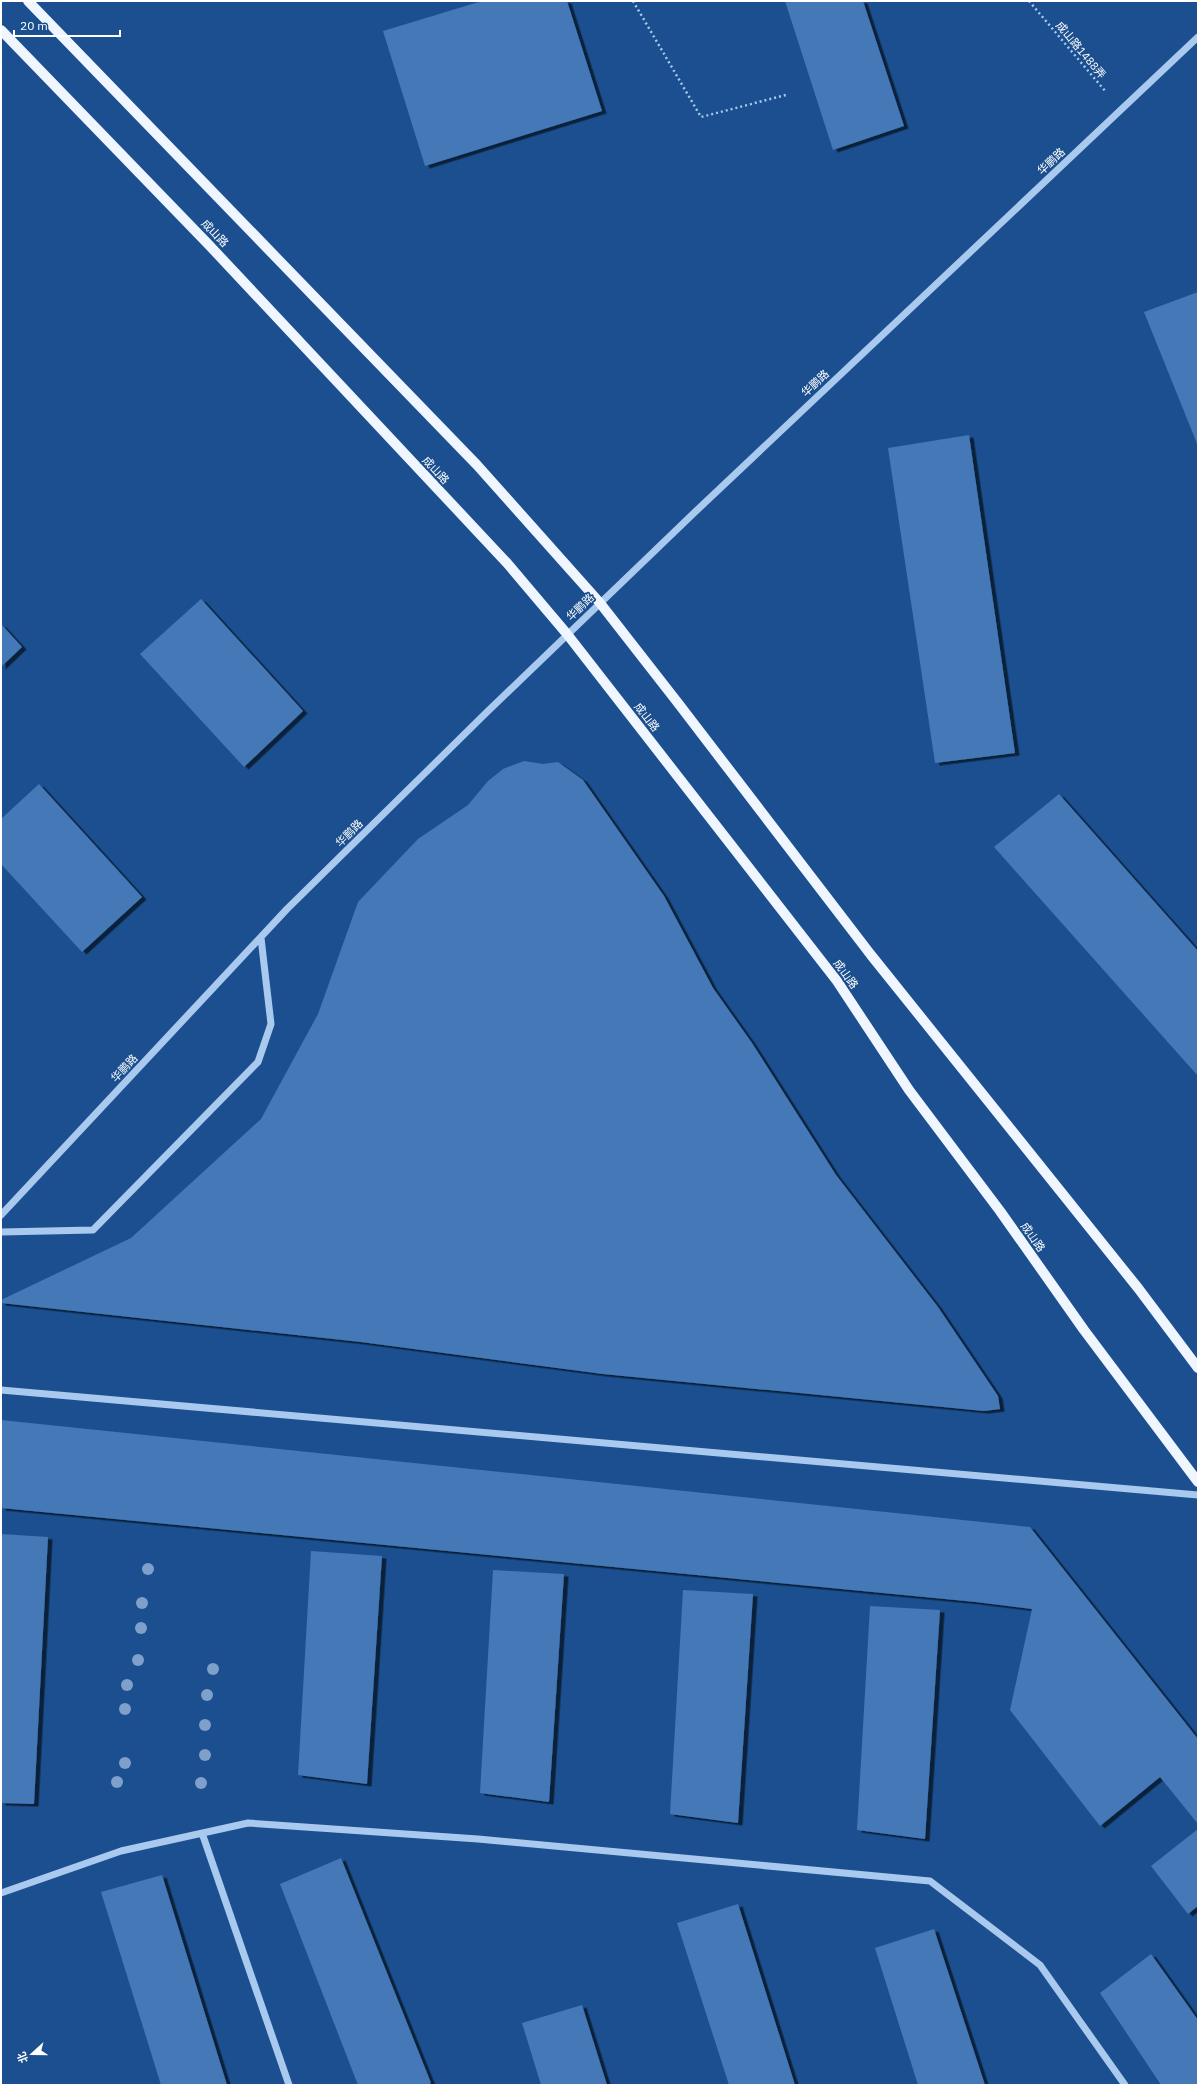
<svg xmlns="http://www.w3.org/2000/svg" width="1199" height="2086" viewBox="0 0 1199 2086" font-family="'IBM Plex Sans','Noto Sans SC',sans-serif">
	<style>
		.building { fill: #4478b7; filter: url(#shadow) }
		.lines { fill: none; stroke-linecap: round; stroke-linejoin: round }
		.path { stroke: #a9c9ee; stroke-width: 2.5; stroke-dasharray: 2 3; stroke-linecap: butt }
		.minor { stroke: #a9c9ee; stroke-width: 7 }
		.major { stroke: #f0f6ff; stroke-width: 10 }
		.tree { fill: #7ea0ca }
		.labels { text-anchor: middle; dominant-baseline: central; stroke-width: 3.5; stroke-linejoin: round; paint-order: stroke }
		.street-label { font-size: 11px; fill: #fff; stroke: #1b4f8f }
	</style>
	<defs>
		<filter id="shadow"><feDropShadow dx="4.5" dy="2.5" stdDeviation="0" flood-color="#0009"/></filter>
	</defs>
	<rect width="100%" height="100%" fill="#1b4f8f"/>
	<path class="building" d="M 482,1 L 567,1 L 602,111 L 425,166 L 383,31 Z
		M 785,1 L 863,1 L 904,126 L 833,150 Z
		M 1198,292 L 1198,446 L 1144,312 Z
		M 969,435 L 1015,753 L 935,763 L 888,448 Z
		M 201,599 L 303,711 L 244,767 L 140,654 Z
		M 1,624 L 22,647 L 1,667 Z
		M 524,761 L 543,764 L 558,762 L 583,780 L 664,896 L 713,988 L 752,1043 L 836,1175 L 938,1307 L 998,1396 L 1000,1409 L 984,1411 L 603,1374 L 361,1342 L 1,1303 L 1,1300 L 131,1238 L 261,1119 L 318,1014 L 358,902 L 418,839 L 468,805 L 488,781 L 503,769 Z
		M 39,784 L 142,897 L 82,952 L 1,864 L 1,819 Z
		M 1059,794 L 1198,951 L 1198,1076 L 994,847 Z
		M 1,1420 L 1030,1527 L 1198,1739 L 1198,1824 L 1160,1777 L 1100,1826 L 1010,1710 L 1032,1609 L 976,1602 L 1,1508 Z
		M 1,1534 L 48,1537 L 34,1804 L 1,1803 Z
		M 311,1551 L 382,1556 L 367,1784 L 298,1775 Z
		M 493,1570 L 564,1574 L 549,1802 L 480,1793 Z
		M 683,1590 L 753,1594 L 738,1823 L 670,1814 Z
		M 870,1606 L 940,1610 L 925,1839 L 857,1830 Z
		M 1198,1829 L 1198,1906 L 1188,1914 L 1151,1866 Z
		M 341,1858 L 431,2083 L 427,2085 L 358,2085 L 280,1884 Z
		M 162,1875 L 227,2085 L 161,2085 L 101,1892 Z
		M 738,1904 L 795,2085 L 729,2085 L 677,1923 Z
		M 934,1929 L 985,2085 L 918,2085 L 875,1948 Z
		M 1151,1954 L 1198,2020 L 1198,2085 L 1161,2085 L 1100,1993 Z
		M 582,2005 L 607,2085 L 541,2085 L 522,2023 Z"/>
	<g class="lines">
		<path class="path" d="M 633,1 L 701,117 L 786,95
			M 1029,1 L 1106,92"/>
		<path class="minor" d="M 1,1215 L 287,909 L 488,711 L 695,512 L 1198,37
			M 1,1232 L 93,1230 L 258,1062 L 271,1024 L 261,938
			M 1,1390 L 1198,1495
			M 202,1833 L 289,2085
			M 1,1893 L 121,1851 L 248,1823 L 478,1839 L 930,1881 L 1040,1965 L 1125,2085"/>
		<path class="major" d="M 28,1 L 477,465 L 600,603 L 678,703 L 871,955 L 1138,1288 L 1198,1368
			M 1,30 L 209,245 L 507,563 L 567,634 L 837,981 L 909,1090 L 1000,1211 L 1084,1330 L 1198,1482"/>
	</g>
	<g class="tree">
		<circle cx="148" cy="1569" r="6"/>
		<circle cx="142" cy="1603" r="6"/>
		<circle cx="141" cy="1628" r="6"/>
		<circle cx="138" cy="1660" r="6"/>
		<circle cx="213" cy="1669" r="6"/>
		<circle cx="127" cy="1685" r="6"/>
		<circle cx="207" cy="1695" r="6"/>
		<circle cx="125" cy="1709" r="6"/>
		<circle cx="205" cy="1725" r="6"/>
		<circle cx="205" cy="1755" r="6"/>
		<circle cx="125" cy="1763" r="6"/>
		<circle cx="117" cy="1782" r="6"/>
		<circle cx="201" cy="1783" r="6"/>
	</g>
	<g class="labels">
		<g class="street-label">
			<text transform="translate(1081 50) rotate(50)">成山路1488弄</text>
			<text transform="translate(1051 161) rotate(-43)">华鹏路</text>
			<text transform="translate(215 233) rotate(46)">成山路</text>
			<text transform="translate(815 383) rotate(-43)">华鹏路</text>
			<text transform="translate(436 470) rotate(47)">成山路</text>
			<text transform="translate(580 607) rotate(-44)">华鹏路</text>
			<text transform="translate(647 717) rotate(52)">成山路</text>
			<text transform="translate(349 833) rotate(-45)">华鹏路</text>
			<text transform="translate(846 974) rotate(54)">成山路</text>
			<text transform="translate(124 1068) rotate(-47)">华鹏路</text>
			<text transform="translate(1033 1237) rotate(55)">成山路</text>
		</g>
	</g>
	<rect width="1199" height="2086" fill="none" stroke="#ffffff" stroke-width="4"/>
	<g transform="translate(32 2054) rotate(249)" stroke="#1b4f8f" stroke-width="3" paint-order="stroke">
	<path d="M0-3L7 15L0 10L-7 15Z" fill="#ffffff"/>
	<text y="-6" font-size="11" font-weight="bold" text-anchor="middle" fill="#ffffff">北</text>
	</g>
	<path d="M14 30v6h106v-6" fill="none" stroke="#ffffff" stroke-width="2"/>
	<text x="20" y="30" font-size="12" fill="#ffffff" stroke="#1b4f8f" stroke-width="3" paint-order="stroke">20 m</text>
</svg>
